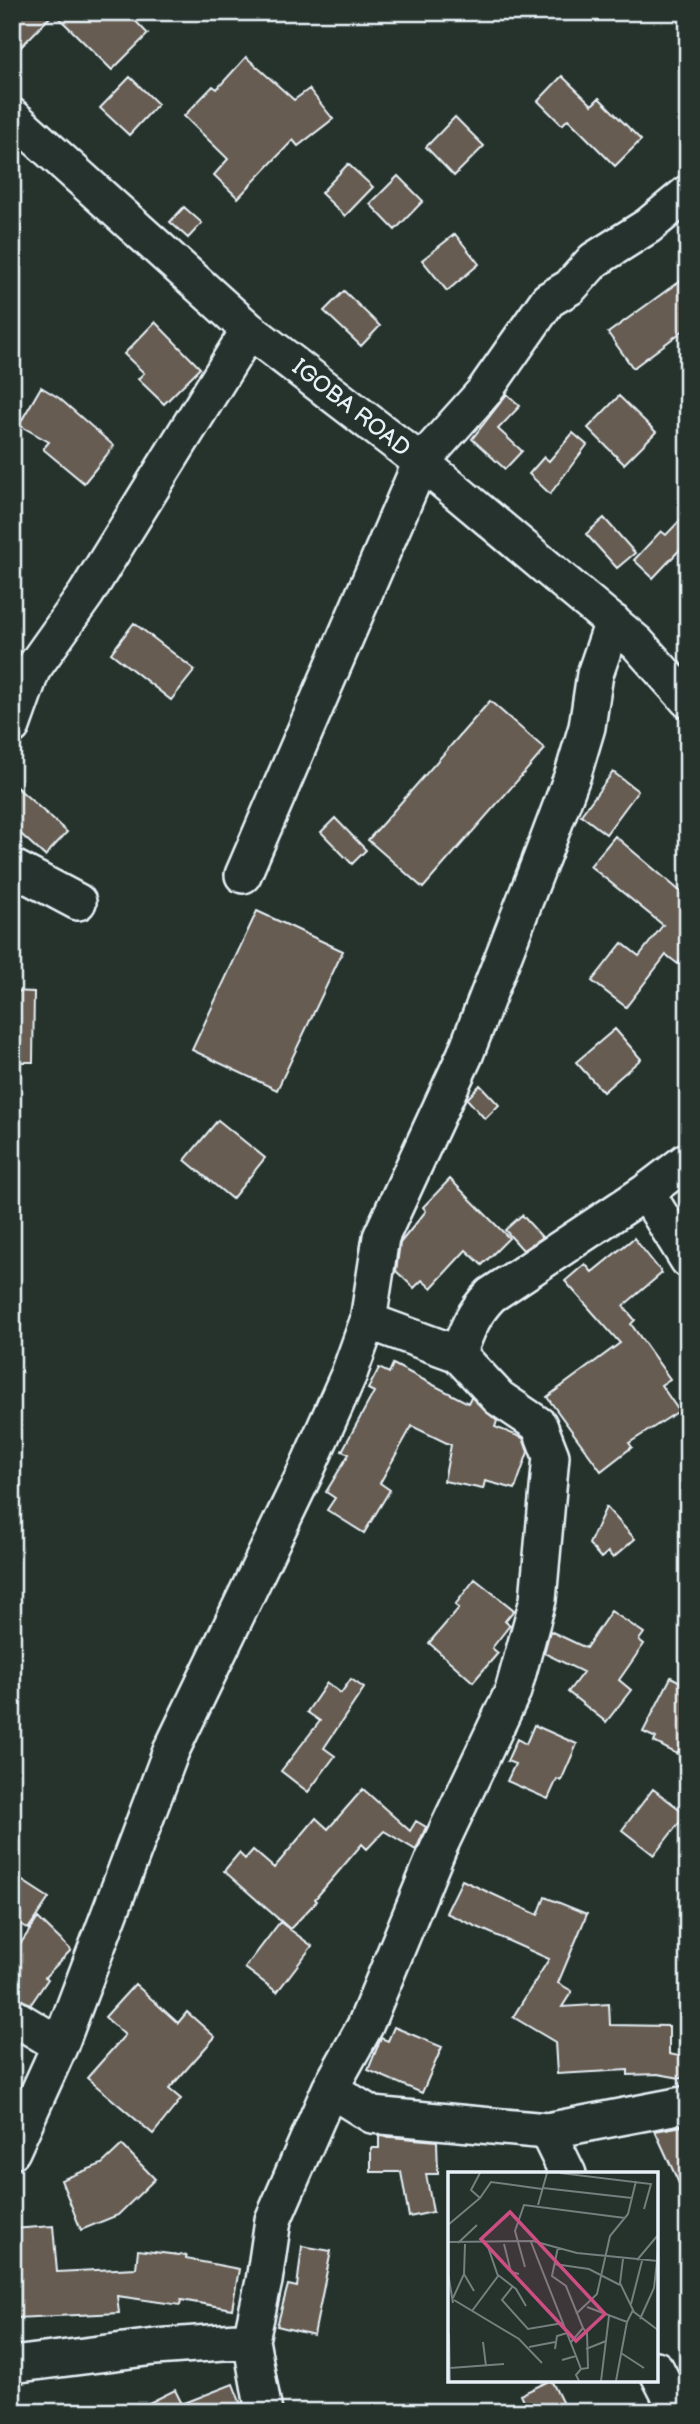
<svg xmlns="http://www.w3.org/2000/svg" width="700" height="2424" viewBox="0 0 700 2424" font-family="'Balsamiq Sans',sans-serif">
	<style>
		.building { fill: #665c51; stroke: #e8f1f8; stroke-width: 2 }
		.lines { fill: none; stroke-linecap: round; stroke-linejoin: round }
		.minor-casing { stroke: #e8f1f8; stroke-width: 40 }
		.minor { stroke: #26332d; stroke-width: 35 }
		.labels { text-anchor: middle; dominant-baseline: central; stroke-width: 5; stroke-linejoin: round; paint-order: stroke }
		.street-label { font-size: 23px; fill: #e8f1f8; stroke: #26332d }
		.inset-road { fill: none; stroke: #747f7e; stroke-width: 2 }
		.view { fill: #cc4e82; fill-opacity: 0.15; stroke: #cc4e82; stroke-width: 3.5 }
		.inset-edge { fill: none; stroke: #e8f1f8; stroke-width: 3.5 }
	</style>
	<rect width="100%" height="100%" fill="#26332d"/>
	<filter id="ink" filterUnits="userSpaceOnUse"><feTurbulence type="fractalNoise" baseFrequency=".0143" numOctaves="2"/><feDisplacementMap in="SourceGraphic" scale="14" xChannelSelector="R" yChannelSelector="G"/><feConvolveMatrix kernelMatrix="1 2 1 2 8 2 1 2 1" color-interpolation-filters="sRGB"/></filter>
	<g filter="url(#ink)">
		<path class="building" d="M 12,12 L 127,12 L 148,34 L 112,70 L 54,13 L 12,56 Z
			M 246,57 L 294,100 L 309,89 L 333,119 L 298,146 L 293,140 L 238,198 L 214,175 L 228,159 L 184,116 L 213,86 L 217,89 Z
			M 562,76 L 592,105 L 599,98 L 641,140 L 615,166 L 568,119 L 562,125 L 538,101 Z
			M 130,77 L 158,104 L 129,135 L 100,108 Z
			M 455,117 L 484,146 L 454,176 L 426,147 Z
			M 348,164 L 373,187 L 345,216 L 321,193 Z
			M 398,176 L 423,201 L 395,230 L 370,204 Z
			M 184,207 L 202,223 L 188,238 L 170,222 Z
			M 455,234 L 479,264 L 447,291 L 422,260 Z
			M 688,275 L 688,327 L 633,368 L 608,333 Z
			M 344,291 L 380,326 L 361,346 L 324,311 Z
			M 155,322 L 200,368 L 164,404 L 138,379 L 144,373 L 124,354 Z
			M 41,387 L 59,398 L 114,446 L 84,483 L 43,449 L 49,442 L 19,425 Z
			M 507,394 L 520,406 L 498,429 L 522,451 L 505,469 L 472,439 Z
			M 619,396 L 656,432 L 624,464 L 588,428 Z
			M 573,433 L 587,445 L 550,494 L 529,474 L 544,457 L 549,461 Z
			M 688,512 L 688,541 L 653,578 L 634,560 L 661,531 L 666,535 Z
			M 604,518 L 635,553 L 617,568 L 586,534 Z
			M 134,623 L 195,670 L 171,700 L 111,653 Z
			M 490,701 L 545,749 L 423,888 L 368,840 Z
			M 613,772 L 638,791 L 606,834 L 581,815 Z
			M 12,783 L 67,832 L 45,856 L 12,826 Z
			M 335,818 L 366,850 L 352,864 L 321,832 Z
			M 615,836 L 688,898 L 688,952 L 678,964 L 666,955 L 626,1007 L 592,981 L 622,943 L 639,956 L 663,925 L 590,866 Z
			M 257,911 L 343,951 L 277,1090 L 192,1050 Z
			M 12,991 L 34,992 L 33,1062 L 12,1062 Z
			M 615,1029 L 641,1059 L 603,1092 L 576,1062 Z
			M 480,1085 L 499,1105 L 485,1119 L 467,1099 Z
			M 218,1120 L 265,1158 L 232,1199 L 185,1160 Z
			M 450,1179 L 509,1238 L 482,1265 L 466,1250 L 431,1288 L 422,1280 L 414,1288 L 396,1271 L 400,1243 L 426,1211 L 423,1207 Z
			M 522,1215 L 542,1237 L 523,1250 L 505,1230 Z
			M 634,1238 L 662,1273 L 623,1306 L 635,1320 L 631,1324 L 670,1379 L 661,1385 L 679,1411 L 629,1443 L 632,1447 L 601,1471 L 547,1397 L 620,1343 L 565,1281 L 585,1264 L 592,1272 Z
			M 393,1364 L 468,1403 L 471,1397 L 497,1421 L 495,1427 L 523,1438 L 528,1452 L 515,1489 L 485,1481 L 483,1489 L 444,1481 L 451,1445 L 412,1426 L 380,1483 L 390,1490 L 364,1533 L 327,1510 L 335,1498 L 326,1492 L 349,1454 L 342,1451 L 374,1392 L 368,1389 L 379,1368 L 389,1373 Z
			M 606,1507 L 635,1539 L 613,1558 L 608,1552 L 601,1558 L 589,1544 Z
			M 475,1579 L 514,1610 L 505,1621 L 510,1625 L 492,1648 L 498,1653 L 473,1682 L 429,1643 L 459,1608 L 455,1605 Z
			M 611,1611 L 644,1633 L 639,1640 L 644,1644 L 619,1680 L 631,1690 L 606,1722 L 568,1692 L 583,1672 L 544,1653 L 550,1631 L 586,1648 Z
			M 671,1677 L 688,1686 L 688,1755 L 679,1750 L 677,1754 L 654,1742 L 656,1738 L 643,1732 Z
			M 351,1679 L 364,1688 L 324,1748 L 335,1756 L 308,1792 L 281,1771 L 320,1721 L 307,1712 L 327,1683 L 341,1693 Z
			M 534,1725 L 577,1744 L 561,1781 L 557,1779 L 548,1799 L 507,1781 L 515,1764 L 507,1761 L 517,1739 L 526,1744 Z
			M 363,1789 L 410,1831 L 416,1821 L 426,1827 L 416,1850 L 384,1831 L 367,1849 L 362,1844 L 315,1899 L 317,1901 L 290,1929 L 224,1871 L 239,1853 L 245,1859 L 253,1850 L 274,1868 L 316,1818 L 328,1829 Z
			M 653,1789 L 686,1814 L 654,1855 L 622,1830 Z
			M 12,1874 L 49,1898 L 28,1929 L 12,1918 Z
			M 462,1880 L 538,1915 L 545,1897 L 587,1914 L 558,1983 L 572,1991 L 562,2007 L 609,2004 L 610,2025 L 669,2026 L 669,2054 L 688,2058 L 686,2079 L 658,2074 L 628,2075 L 628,2070 L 557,2074 L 555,2042 L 513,2017 L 549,1959 L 446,1913 Z
			M 38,1918 L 71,1950 L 45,1977 L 48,1979 L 31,2004 L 12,1996 L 12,1956 Z
			M 280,1922 L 312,1946 L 277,1992 L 245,1968 Z
			M 135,1984 L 178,2023 L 187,2012 L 215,2037 L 169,2089 L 181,2099 L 153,2134 L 87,2078 L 125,2035 L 105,2017 Z
			M 394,2027 L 442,2047 L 422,2093 L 368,2070 L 381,2038 L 388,2041 Z
			M 688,2125 L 688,2203 L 655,2131 Z
			M 379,2136 L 437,2141 L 438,2174 L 426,2174 L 433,2212 L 409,2217 L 401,2172 L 371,2172 L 371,2148 L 379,2148 Z
			M 122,2145 L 155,2179 L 118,2215 L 81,2230 L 61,2180 L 102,2164 Z
			M 53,2226 L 57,2272 L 136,2268 L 138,2250 L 186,2256 L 186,2259 L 239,2269 L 232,2309 L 181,2300 L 180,2305 L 117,2296 L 119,2313 L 15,2318 L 12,2229 Z
			M 302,2246 L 331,2251 L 314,2335 L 277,2326 L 288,2285 L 297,2287 Z
			M 551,2380 L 567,2412 L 528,2412 L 520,2395 Z
			M 233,2384 L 244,2412 L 131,2412 L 175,2390 L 182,2404 Z"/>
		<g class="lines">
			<g class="minor-casing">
				<path id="minor" d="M 12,116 L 249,330 L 421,462 L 637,643 L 688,700
					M 12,726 L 32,670 L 86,594 L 249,330
					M 12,867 L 78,902
					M 243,875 L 421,462 L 483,393 L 548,300 L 570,287 L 594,260 L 648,226 L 688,193
					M 646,1192 L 688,1260
					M 368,1321 L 458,1354
					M 12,2016 L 60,2045
					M 330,2089 L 372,2115 L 547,2131 L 688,2104
					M 547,2131 L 568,2174
					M 12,2151 L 60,2045 L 171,1751 L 305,1473 L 349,1374 L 368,1321 L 381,1237 L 465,1055 L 546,846 L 573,774 L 587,727 L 595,674 L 613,622
					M 251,2340 L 264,2412
					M 12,2365 L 155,2347 L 251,2340 L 264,2281 L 273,2220 L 330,2089 L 365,2026 L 438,1849 L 513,1691 L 538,1600 L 551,1456 L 539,1425 L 499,1398 L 458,1354 C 466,1332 473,1313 491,1295 L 646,1192 L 688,1160
					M 656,2369 L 678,2412"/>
			</g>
			<use href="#minor" class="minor"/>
		</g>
	</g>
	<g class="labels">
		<g class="street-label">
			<text transform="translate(351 408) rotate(38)">IGOBA ROAD</text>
		</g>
	</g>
	<g transform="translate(448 2172)">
		<rect width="210" height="210" fill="#26332d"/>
		<path class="inset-road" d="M 112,1 L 203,12 L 196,37M 95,16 L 184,26M 32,26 L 43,10 L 94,17M 90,33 L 99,1M 0,53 L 32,26 L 23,18 L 32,1M 0,70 L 85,69 L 129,81 L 210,89M 83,70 L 128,184M 10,71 L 29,53M 17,72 L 16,102 L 26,119M 56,72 L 63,100 L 71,102M 110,75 L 104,104 L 118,114 L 135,156 L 123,170M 175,87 L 172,111 L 186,140 L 210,158M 189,88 L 210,63M 106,92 L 141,97 L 172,113M 77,95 L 67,59 L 76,33 L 177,46M 0,101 L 5,131M 50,103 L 68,117 L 78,134M 65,114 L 54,128 L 80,157 L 115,151M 5,126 L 16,102M 6,128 L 71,167 L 94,191M 183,132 L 194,89M 139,135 L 179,150 L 185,138M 24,139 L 50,104 L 39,72M 128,142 L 149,122 L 162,64 L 180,42 L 188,9M 192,147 L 206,116 L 210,80M 1,162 L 2,209M 35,170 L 38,194M 81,175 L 107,170M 107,177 L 109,164 L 119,161M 138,177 L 158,169M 173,181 L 196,196M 114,188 L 128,184 L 133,197 L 128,203 L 131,209M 2,196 L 56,192M 133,197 L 140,196 L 139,161 L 135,156M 153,209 L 161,144M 168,209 L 179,150"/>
		<path class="view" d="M 62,40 L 157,142 L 128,169 L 33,67 Z"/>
		<rect width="210" height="210" class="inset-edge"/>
	</g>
	<rect width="700" height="2424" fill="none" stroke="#26332d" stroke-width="42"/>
	<rect x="21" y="21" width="658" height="2382" fill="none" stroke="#e8f1f8" stroke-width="2.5" filter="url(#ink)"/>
</svg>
